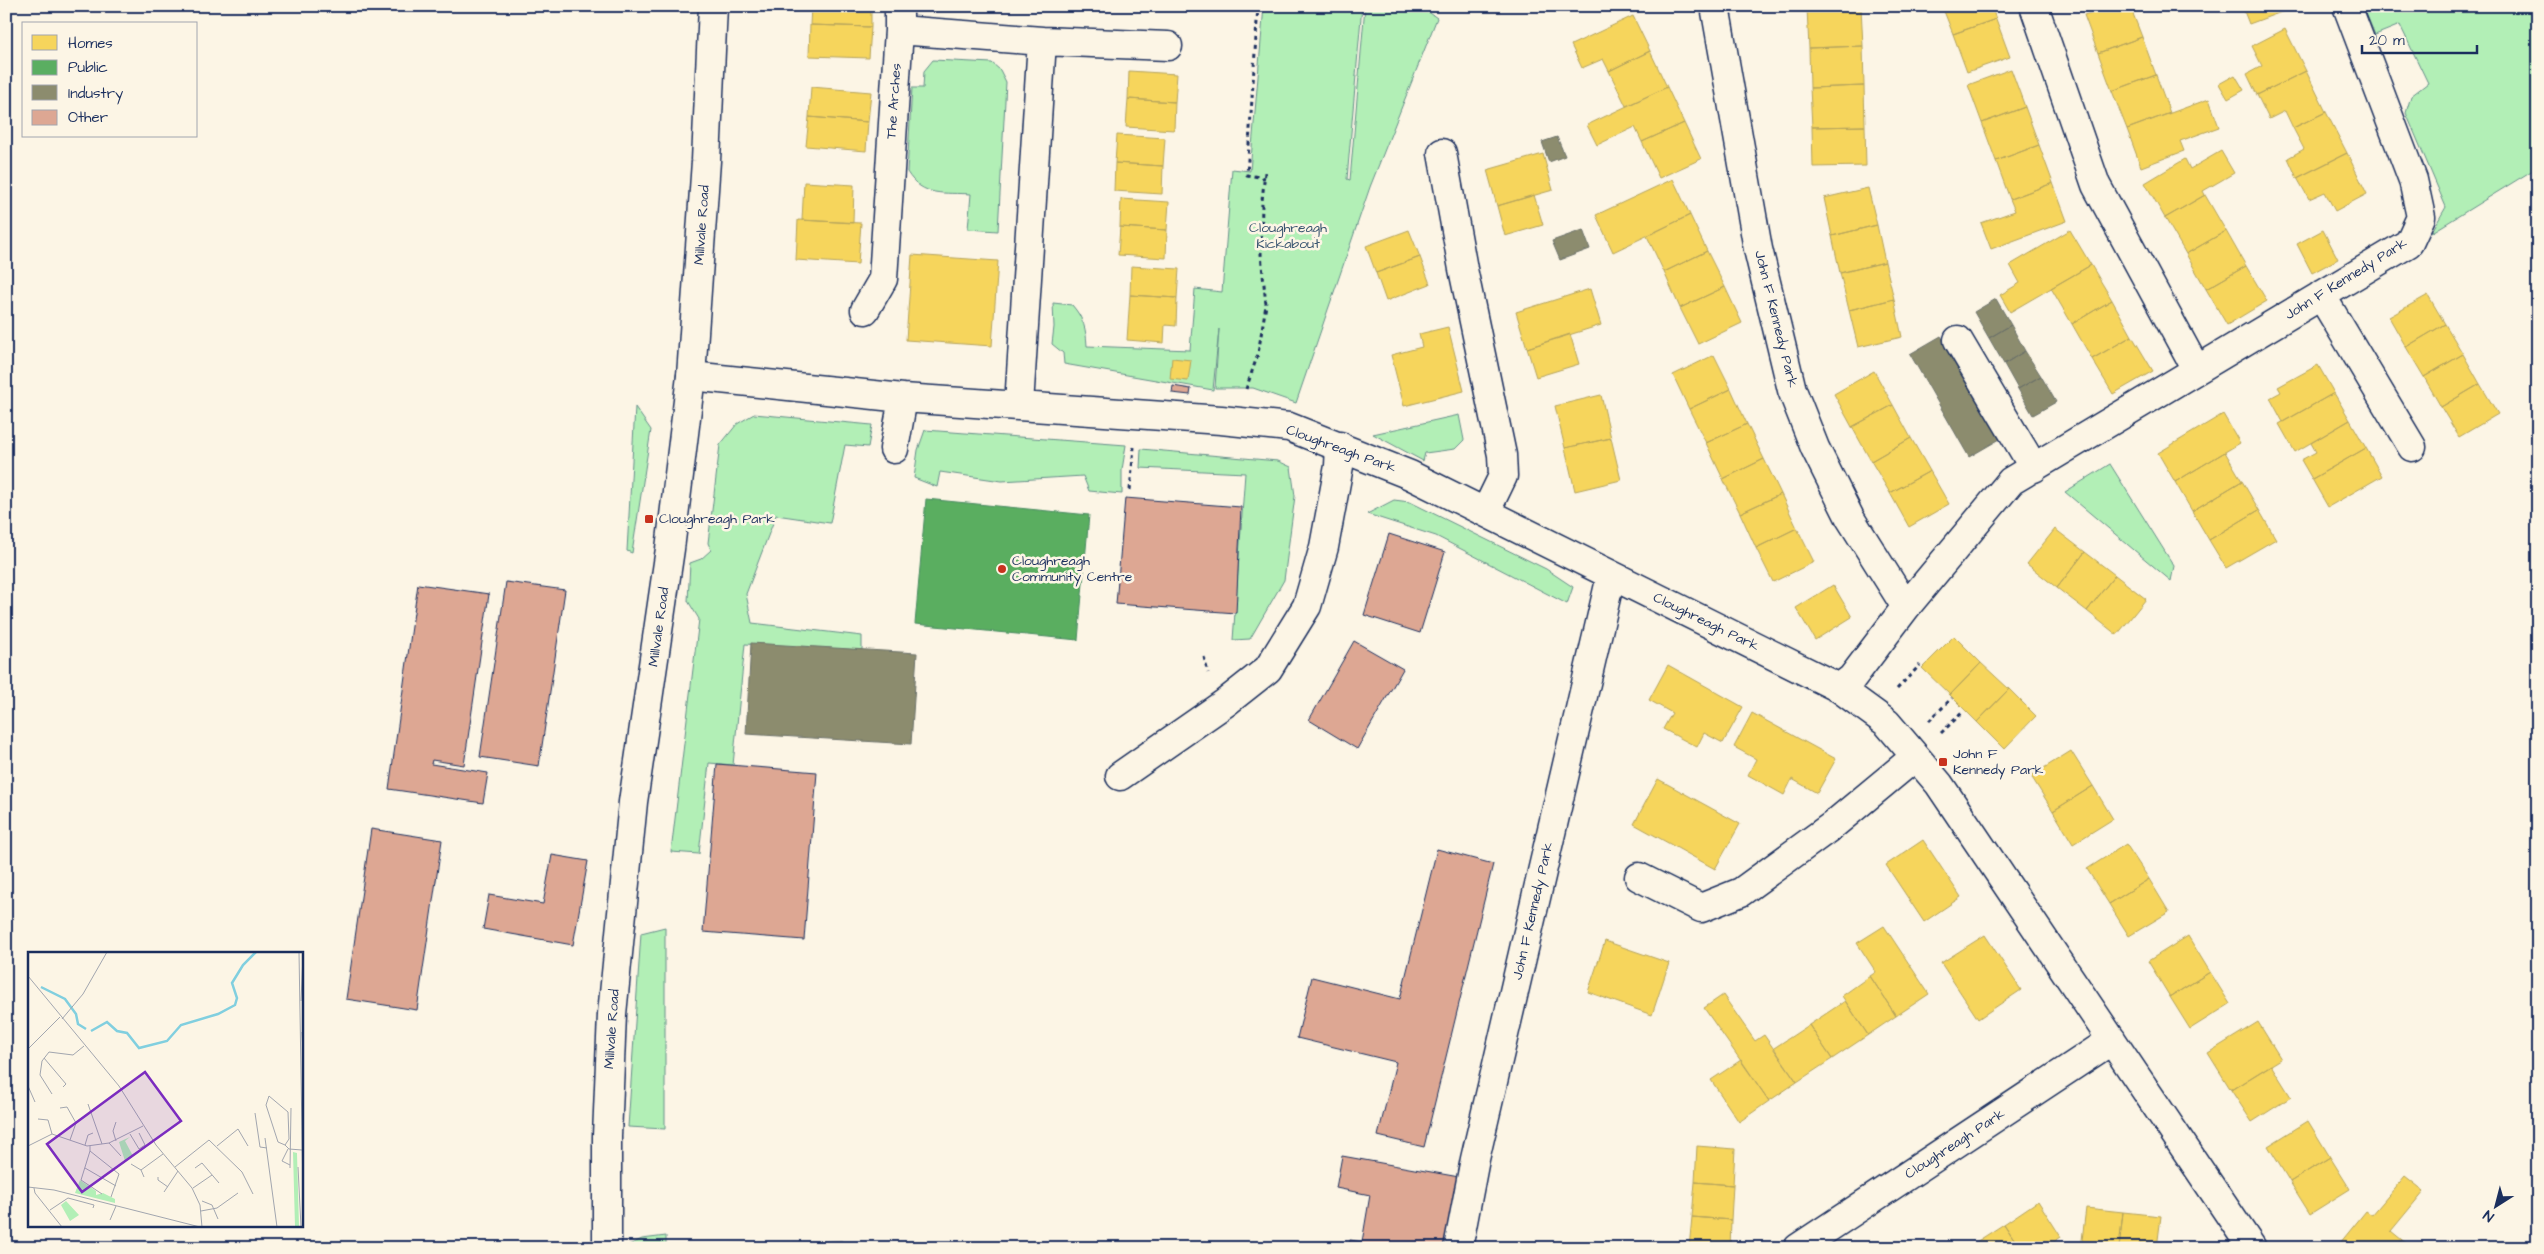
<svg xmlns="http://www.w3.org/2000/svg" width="2544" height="1254" viewBox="0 0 2544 1254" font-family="'Architects Daughter',sans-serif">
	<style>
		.green { fill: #b2efb6; stroke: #668f8a }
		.homes { fill: #f6d55c; stroke: #b4a35d }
		.public { fill: #5aae61; stroke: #478860 }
		.industry { fill: #8c8c6e; stroke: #6a7069 }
		.building { fill: #dda793; stroke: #1b2f5e }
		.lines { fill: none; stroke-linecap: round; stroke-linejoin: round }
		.minor-casing { stroke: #1b2f5e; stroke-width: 31 }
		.major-casing { stroke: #1b2f5e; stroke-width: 31 }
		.path { stroke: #1b2f5e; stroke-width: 3; stroke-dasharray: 4 4; stroke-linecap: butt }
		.minor { stroke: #fcf5e5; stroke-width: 28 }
		.major { stroke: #fcf5e5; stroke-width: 28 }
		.poi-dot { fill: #c8321e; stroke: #fcf5e5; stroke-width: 2 }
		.labels { text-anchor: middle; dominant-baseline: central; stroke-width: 5; stroke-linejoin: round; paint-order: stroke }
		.street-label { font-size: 14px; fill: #1b2f5e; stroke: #fcf5e5 }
		.park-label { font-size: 14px; fill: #395570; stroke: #fcf5e5 }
		.poi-label { font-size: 14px; fill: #1b2f5e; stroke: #fcf5e5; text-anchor: start }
		.inset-river { fill: none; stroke: #81cfdf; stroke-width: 2.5 }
		.inset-road { fill: none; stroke: #a2a6af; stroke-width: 1 }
		.view { fill: #7b2cbf; fill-opacity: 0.15; stroke: #7b2cbf; stroke-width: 2.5 }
		.inset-edge { fill: none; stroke: #1b2f5e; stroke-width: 2.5 }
	</style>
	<rect width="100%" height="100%" fill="#fcf5e5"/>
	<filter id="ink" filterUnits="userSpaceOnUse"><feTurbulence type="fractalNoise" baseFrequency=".02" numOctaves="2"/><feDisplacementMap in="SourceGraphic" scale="10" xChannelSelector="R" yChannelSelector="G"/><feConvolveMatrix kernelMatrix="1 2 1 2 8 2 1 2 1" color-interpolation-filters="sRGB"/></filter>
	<g filter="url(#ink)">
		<path class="green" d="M 1264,6 L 1362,6 L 1347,179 L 1350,180 L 1365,6 L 1420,6 L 1437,18 L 1370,187 L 1296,403 L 1253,388 L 1215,388 L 1219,329 L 1213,390 L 1064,364 L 1063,353 L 1052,344 L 1054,327 L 1053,303 L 1072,305 C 1084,319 1086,329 1087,346 L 1190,350 L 1195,289 L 1222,292 L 1232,169 L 1250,171 Z
			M 2363,6 L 2538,6 L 2538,167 L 2431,233 L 2446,207 L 2406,113 L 2411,96 L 2428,83 L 2400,25 L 2375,35 Z
			M 933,60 L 992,63 L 1000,70 L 1006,82 L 998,231 L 968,229 L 971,194 C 944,192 923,198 907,172 L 912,88 L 923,88 L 924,71 Z
			M 635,407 L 651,430 L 632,553 L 627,551 Z
			M 754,414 L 872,425 L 868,447 L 845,445 L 830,523 L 776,515 L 746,594 L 752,623 L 862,636 L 862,650 L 745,644 L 733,765 L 709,763 L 699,854 L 671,852 L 699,619 L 688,601 L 690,563 L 701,559 L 711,550 L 708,543 L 720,445 L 737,424 Z
			M 1459,415 L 1464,440 L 1455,449 L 1425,453 L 1423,461 L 1373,434 Z
			M 925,430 L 1126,445 L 1122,470 L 1122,494 L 1089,491 L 1083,476 L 1002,481 L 940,472 L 937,487 L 914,478 L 918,450 Z
			M 1141,449 L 1278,461 L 1291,467 L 1295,496 L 1284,580 L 1250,639 L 1233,640 L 1245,473 L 1140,468 Z
			M 2110,464 L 2174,566 L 2171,581 L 2065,492 Z
			M 1394,500 L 1410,502 L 1546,569 L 1573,587 L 1567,604 L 1436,536 L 1367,514 Z
			M 665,927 L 665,1129 L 628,1127 L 641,933 Z
			M 666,1236 L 666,1248 L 629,1248 L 629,1245 L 642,1239 Z"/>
		<path class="homes" d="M 811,6 L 871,6 L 871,27 L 810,25 Z
			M 1942,6 L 1991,6 L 1996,19 L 1953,34 Z
			M 2109,6 L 2130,6 L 2142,37 L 2098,53 L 2084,15 Z
			M 2242,6 L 2286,6 L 2287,10 L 2249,24 Z
			M 1861,7 L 1863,46 L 1809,48 L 1807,9 Z
			M 1633,16 L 1650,51 L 1609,71 L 1603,59 L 1582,68 L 1571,45 Z
			M 1996,19 L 2010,57 L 1967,72 L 1953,34 Z
			M 810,25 L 871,27 L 869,58 L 809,56 Z
			M 2285,29 L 2306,71 L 2257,95 L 2247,74 L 2262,66 L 2252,46 Z
			M 2142,37 L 2156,75 L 2112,91 L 2098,53 Z
			M 1863,46 L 1864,86 L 1810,88 L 1809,48 Z
			M 1650,51 L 1667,87 L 1626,106 L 1609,71 Z
			M 2011,69 L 2025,107 L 1982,123 L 1968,85 Z
			M 1129,71 L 1177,74 L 1175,102 L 1128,99 Z
			M 2306,71 L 2326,112 L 2293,128 L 2285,111 L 2269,119 L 2257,95 Z
			M 2156,75 L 2170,113 L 2127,129 L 2112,91 Z
			M 2235,75 L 2244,90 L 2228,99 L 2219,84 Z
			M 1864,86 L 1865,126 L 1812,127 L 1810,88 Z
			M 811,87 L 871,92 L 868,122 L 809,117 Z
			M 1667,87 L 1684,123 L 1642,142 L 1635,127 L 1597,145 L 1587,125 Z
			M 1128,99 L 1175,102 L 1174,130 L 1126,127 Z
			M 2209,99 L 2219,127 L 2180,141 L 2184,151 L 2141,167 L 2127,129 Z
			M 2025,107 L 2039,145 L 1996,161 L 1982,123 Z
			M 2326,112 L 2347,153 L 2297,178 L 2288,158 L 2304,149 L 2293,128 Z
			M 809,117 L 868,122 L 866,151 L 806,146 Z
			M 1684,123 L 1701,159 L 1659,178 L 1642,142 Z
			M 1865,126 L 1866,166 L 1813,167 L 1812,127 Z
			M 1117,135 L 1165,138 L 1163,166 L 1115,163 Z
			M 2039,145 L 2053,183 L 2010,199 L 1996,161 Z
			M 2221,151 L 2234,173 L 2203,191 L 2205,195 L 2165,218 L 2145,183 L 2185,159 L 2190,169 Z
			M 2347,153 L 2367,194 L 2335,211 L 2325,192 L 2309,199 L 2297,178 Z
			M 1543,154 L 1553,190 L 1497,206 L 1487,170 Z
			M 1115,163 L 1163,166 L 1162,194 L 1114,191 Z
			M 1673,179 L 1690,215 L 1613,252 L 1596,215 Z
			M 804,182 L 854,185 L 853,223 L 802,220 Z
			M 2053,183 L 2067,221 L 1991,249 L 1981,223 L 2015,211 L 2010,199 Z
			M 1868,188 L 1877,225 L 1832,236 L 1824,198 Z
			M 1534,195 L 1543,225 L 1505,236 L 1497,206 Z
			M 2205,195 L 2226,231 L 2186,254 L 2165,218 Z
			M 1121,199 L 1169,202 L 1167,230 L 1120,227 Z
			M 1690,215 L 1707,251 L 1664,272 L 1647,236 Z
			M 798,220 L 861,223 L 858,264 L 796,260 Z
			M 1877,225 L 1885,262 L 1840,273 L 1832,236 Z
			M 1120,227 L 1167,230 L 1166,258 L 1118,255 Z
			M 1409,230 L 1420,257 L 1376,273 L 1366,246 Z
			M 2070,230 L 2091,265 L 2010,312 L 2000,295 L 2020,283 L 2010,265 Z
			M 2323,230 L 2338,259 L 2312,273 L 2297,244 Z
			M 2226,231 L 2246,266 L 2206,289 L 2186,254 Z
			M 1707,251 L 1725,287 L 1680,308 L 1664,272 Z
			M 912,255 L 998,261 L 992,346 L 906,340 Z
			M 1420,257 L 1430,284 L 1386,301 L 1376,273 Z
			M 1885,262 L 1894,299 L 1849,310 L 1840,273 Z
			M 2091,265 L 2112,300 L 2072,324 L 2051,288 Z
			M 1131,266 L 1179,269 L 1177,298 L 1130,295 Z
			M 2246,266 L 2267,301 L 2227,325 L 2206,289 Z
			M 1725,287 L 1742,323 L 1698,344 L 1680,308 Z
			M 1590,289 L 1601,325 L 1527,348 L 1516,312 Z
			M 1130,295 L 1177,298 L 1176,326 L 1165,325 L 1164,343 L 1127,340 Z
			M 2428,295 L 2445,324 L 2406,347 L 2389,317 Z
			M 1894,299 L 1902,337 L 1858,347 L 1849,310 Z
			M 2112,300 L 2132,336 L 2092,359 L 2072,324 Z
			M 2445,324 L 2463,354 L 2424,377 L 2406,347 Z
			M 1448,327 L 1464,391 L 1404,406 L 1391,355 L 1422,347 L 1419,334 Z
			M 1570,334 L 1579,364 L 1536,377 L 1527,348 Z
			M 2132,336 L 2153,371 L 2113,394 L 2092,359 Z
			M 2463,354 L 2480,384 L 2441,407 L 2424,377 Z
			M 1714,355 L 1731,389 L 1689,409 L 1673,375 Z
			M 1172,358 L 1191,360 L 1188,381 L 1170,379 Z
			M 2318,365 L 2334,393 L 2283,422 L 2270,398 L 2281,392 L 2278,387 Z
			M 1874,371 L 1893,405 L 1852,427 L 1834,394 Z
			M 2480,384 L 2498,414 L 2459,437 L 2441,407 Z
			M 1731,389 L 1747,424 L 1706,443 L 1689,409 Z
			M 2334,393 L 2350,420 L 2295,452 L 2279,424 Z
			M 1601,395 L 1611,438 L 1565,448 L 1555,406 Z
			M 1893,405 L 1911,438 L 1871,461 L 1852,427 Z
			M 2223,414 L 2240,443 L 2175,482 L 2158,453 Z
			M 2350,420 L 2366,448 L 2312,479 L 2301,460 L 2316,452 L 2311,443 Z
			M 1747,424 L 1764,459 L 1723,479 L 1706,443 Z
			M 1611,438 L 1621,480 L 1575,491 L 1565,448 Z
			M 1911,438 L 1930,471 L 1890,493 L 1871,461 Z
			M 2366,448 L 2382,476 L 2328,507 L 2312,479 Z
			M 2225,452 L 2242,481 L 2192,511 L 2175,482 Z
			M 1764,459 L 1781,494 L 1740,513 L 1723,479 Z
			M 1930,471 L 1949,504 L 1909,527 L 1890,493 Z
			M 2242,481 L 2259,510 L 2209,540 L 2192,511 Z
			M 1781,494 L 1797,528 L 1756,548 L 1740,513 Z
			M 2259,510 L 2276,539 L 2226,568 L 2209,540 Z
			M 1797,528 L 1814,562 L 1773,582 L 1756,548 Z
			M 2055,529 L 2085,552 L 2057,588 L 2027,564 Z
			M 2085,552 L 2115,575 L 2087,611 L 2057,588 Z
			M 2115,575 L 2146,599 L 2117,635 L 2087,611 Z
			M 1833,585 L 1852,617 L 1815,640 L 1796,608 Z
			M 1954,636 L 1981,663 L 1950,695 L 1922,668 Z
			M 1981,663 L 2009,689 L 1977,722 L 1950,695 Z
			M 1668,665 L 1743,707 L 1723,743 L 1704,733 L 1697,747 L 1663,729 L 1672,713 L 1649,700 Z
			M 2009,689 L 2036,716 L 2004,749 L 1977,722 Z
			M 1752,713 L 1836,759 L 1817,793 L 1792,779 L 1784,795 L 1748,775 L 1756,759 L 1734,747 Z
			M 2071,751 L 2093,786 L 2053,811 L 2031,776 Z
			M 1658,779 L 1740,824 L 1715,869 L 1634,824 Z
			M 2093,786 L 2113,819 L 2073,844 L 2053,811 Z
			M 1923,840 L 1961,897 L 1924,922 L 1886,865 Z
			M 2126,844 L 2149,879 L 2109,904 L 2087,869 Z
			M 2149,879 L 2169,912 L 2129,936 L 2109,904 Z
			M 1884,926 L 1929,994 L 1896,1016 L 1870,976 L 1876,972 L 1857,943 Z
			M 1985,935 L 2021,990 L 1978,1019 L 1941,963 Z
			M 2188,936 L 2210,972 L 2170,997 L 2148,961 Z
			M 1605,941 L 1669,963 L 1652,1015 L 1588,992 Z
			M 2210,972 L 2230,1004 L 2190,1029 L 2170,997 Z
			M 1870,976 L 1896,1016 L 1868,1035 L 1842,996 Z
			M 1723,995 L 1755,1041 L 1764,1035 L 1797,1082 L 1769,1101 L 1704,1008 Z
			M 1845,1001 L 1868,1035 L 1832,1059 L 1809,1025 Z
			M 2258,1022 L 2281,1059 L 2231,1090 L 2208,1053 Z
			M 1809,1025 L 1832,1059 L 1797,1082 L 1774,1048 Z
			M 1741,1060 L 1769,1101 L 1739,1122 L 1711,1080 Z
			M 2271,1065 L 2291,1097 L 2252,1122 L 2231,1090 Z
			M 2308,1121 L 2330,1157 L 2290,1182 L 2268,1146 Z
			M 1697,1146 L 1735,1149 L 1733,1185 L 1695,1182 Z
			M 2330,1157 L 2350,1189 L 2310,1214 L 2290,1182 Z
			M 2405,1176 L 2424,1191 L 2391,1231 L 2402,1240 L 2395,1248 L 2346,1248 L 2340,1243 L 2366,1211 L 2372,1215 Z
			M 1695,1182 L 1733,1185 L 1731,1220 L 1692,1217 Z
			M 2038,1201 L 2061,1237 L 2045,1248 L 2020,1248 L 2004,1224 Z
			M 2086,1208 L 2123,1212 L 2119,1248 L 2081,1248 Z
			M 2123,1212 L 2161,1216 L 2157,1248 L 2119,1248 Z
			M 1692,1217 L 1731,1220 L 1730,1248 L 1689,1248 Z
			M 2004,1224 L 2020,1248 L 1971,1248 L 1970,1246 Z
			M 2402,1240 L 2412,1248 L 2395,1248 Z"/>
		<path class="public" d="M 926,499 L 1089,515 L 1078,640 L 915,624 Z"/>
		<path class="industry" d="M 1557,137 L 1565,156 L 1549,162 L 1542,142 Z
			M 1583,230 L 1590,249 L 1560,260 L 1552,241 Z
			M 1996,299 L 2011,325 L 1989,338 L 1974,312 Z
			M 2011,325 L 2025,351 L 2004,364 L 1989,338 Z
			M 1941,336 L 2000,439 L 1969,457 L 1910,354 Z
			M 2025,351 L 2041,376 L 2018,389 L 2004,364 Z
			M 2041,376 L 2056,402 L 2033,415 L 2018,389 Z
			M 751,643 L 917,653 L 911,744 L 746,734 Z
			M 842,1241 L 842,1248 L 713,1248 L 713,1245 Z"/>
		<path class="building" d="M 1173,386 L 1191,389 L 1190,395 L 1172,393 Z
			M 1125,498 L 1241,507 L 1236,613 L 1116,604 Z
			M 1389,534 L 1445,552 L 1420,633 L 1364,615 Z
			M 506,582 L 565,590 L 539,766 L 480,757 Z
			M 418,584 L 489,594 L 464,765 L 432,760 L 431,764 L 488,773 L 483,803 L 389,789 Z
			M 1354,641 L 1403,669 L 1357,749 L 1309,720 Z
			M 717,764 L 817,772 L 804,940 L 703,932 Z
			M 371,829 L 442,840 L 417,1010 L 346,999 Z
			M 1437,849 L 1493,864 L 1424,1147 L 1378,1136 L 1396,1062 L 1297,1038 L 1312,977 L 1400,999 Z
			M 552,855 L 588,861 L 573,945 L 483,929 L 489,895 L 543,904 Z
			M 1342,1156 L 1459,1177 L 1446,1248 L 1349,1248 L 1350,1240 L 1362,1242 L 1370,1195 L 1336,1188 Z"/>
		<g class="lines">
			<g class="minor-casing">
				<path id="minor" d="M 1715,6 L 1758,249 L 1792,390 L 1815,448 L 1850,518 L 1906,607 L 1852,678 L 1839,688
					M 2034,6 L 2096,185 L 2196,369
					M 899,30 L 899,6
					M 1042,41 L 1168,46
					M 1442,153 L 1463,269 L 1502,455 L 1503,476 L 1486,511
					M 2321,295 L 2412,447
					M 865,310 L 883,279 L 899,30 L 1042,41 L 1019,405
					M 1958,340 L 2034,468
					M 691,376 L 903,398 L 1221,420 L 1289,427 L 1410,475 L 1839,688 L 1887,723 L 1939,784 L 2252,1248
					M 894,449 L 903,398
					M 1906,607 L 2011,481 L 2409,243 L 2421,217 L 2413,180 L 2347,6
					M 1120,776 L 1225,703 L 1268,669 L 1307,606 L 1324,547 L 1339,466 L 1340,446
					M 1639,877 L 1701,908 L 1741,892 L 1833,825 L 1915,757
					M 1458,1248 L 1475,1159 L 1611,576
					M 1798,1248 L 2112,1040"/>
			</g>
			<g class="major-casing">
				<path id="major" d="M 607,1248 L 607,1136 L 612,1014 L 633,802 L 670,549 L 691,376 L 706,161 L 713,6"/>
			</g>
			<path class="path" d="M 1258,6 L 1247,175 L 1265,178
				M 1246,389 L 1258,354 L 1266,305 L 1261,254 L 1262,201 L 1265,172
				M 1130,490 L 1134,447
				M 1204,657 L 1208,673
				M 1897,689 L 1920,665
				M 1929,721 L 1952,698
				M 1941,733 L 1964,711"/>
			<use href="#minor" class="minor"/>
			<use href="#major" class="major"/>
		</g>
	</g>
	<g class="poi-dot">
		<rect x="644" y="514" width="10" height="10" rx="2.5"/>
		<circle cx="1002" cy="569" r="5"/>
		<rect x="1938" y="757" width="10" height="10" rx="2.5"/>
	</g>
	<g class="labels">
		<g class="street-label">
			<text transform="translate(894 101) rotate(-86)">The Arches</text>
			<text transform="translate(702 225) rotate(-86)">Millvale Road</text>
			<text transform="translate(2346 279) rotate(-32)">John F Kennedy Park</text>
			<text transform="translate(1776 319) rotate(76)">John F Kennedy Park</text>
			<text transform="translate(1341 449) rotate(20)">Cloughreagh Park</text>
			<text transform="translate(1706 622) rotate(26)">Cloughreagh Park</text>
			<text transform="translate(659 627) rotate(-82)">Millvale Road</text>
			<text transform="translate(1533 911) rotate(-77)">John F Kennedy Park</text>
			<text transform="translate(612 1029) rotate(-86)">Millvale Road</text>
			<text transform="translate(1955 1144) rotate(-33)">Cloughreagh Park</text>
		</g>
		<g class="park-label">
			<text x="1288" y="228">Cloughreagh<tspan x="1288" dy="16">Kickabout</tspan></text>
		</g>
		<g class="poi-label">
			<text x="659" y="519">Cloughreagh Park</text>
			<text x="1012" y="561">Cloughreagh<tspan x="1012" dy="16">Community Centre</tspan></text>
			<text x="1953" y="754">John F<tspan x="1953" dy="16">Kennedy Park</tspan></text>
		</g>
	</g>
	<g transform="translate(28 952)">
		<rect width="275" height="275" fill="#fcf5e5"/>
		<path d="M 102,185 L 97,189 L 105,204 L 97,209 L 91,190 ZM 265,200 L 269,201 L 271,275 L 267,275 ZM 52,228 L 68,239 L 68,243 L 75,241 L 87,247 L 87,251 L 47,241 ZM 38,249 L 51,263 L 42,269 L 33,253 Z" fill="#b2efb6"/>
		<path class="inset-river" d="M 13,35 L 37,47 L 48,62 L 50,72 L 58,77M 63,79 L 79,70 L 89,79 L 99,81 L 111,96 L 139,89 L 153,73 L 190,62 L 207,53 L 209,46 L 204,31 L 215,13 L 228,0"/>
		<path class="inset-road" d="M 271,0 L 275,243M 0,24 L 91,134 L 128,193 L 164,236 L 172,253 L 174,275M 273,49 L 275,3M 34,67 L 55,42 L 79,0M 274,80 L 275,101M 0,97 L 32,65M 16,106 L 38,132 L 35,135M 0,134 L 7,150M 24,142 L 12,123 L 14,109 L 21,100 L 45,103 L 56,94M 241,144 L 260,160 L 261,187 L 257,193 L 250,190 L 238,153 ZM 60,152 L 74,192M 32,156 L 39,155 L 48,171 L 42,188M 227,161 L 232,195 L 239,196M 10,167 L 20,168 L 24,182M 88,170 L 85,179 L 88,189M 102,182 L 111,197 L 117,193 L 111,181M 237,186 L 249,275M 81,191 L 93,204M 57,193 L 60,183 L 65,181M 257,193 L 261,197 L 274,198M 0,194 L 24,182 L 59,194 L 81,191 L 115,174M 62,194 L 62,199 L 91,222 L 83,245M 189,194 L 210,177 L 220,194M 260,197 L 254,209 L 262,213M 62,199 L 53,228 L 74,242M 103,212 L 113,218 L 116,225M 147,215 L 181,188 L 214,220 L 225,242M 270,215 L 273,275M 57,216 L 88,234M 167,216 L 174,211 L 191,231M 262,216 L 263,156M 113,218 L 135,202M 130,225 L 130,228 L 140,235M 0,235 L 26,238 L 172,275M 6,236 L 7,241 L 34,275M 165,236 L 184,223M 136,240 L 150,219M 174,249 L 184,253 L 190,267M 22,258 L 40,246 L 66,253 L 65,256M 173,259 L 189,256 L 210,241M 82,268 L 88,254"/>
		<path class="view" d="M 117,120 L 153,169 L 54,240 L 19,192 Z"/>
		<rect width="275" height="275" class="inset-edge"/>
	</g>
	<rect width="2544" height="1254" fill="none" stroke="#fcf5e5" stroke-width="25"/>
	<rect x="12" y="12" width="2519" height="1229" fill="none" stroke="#1b2f5e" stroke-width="2" filter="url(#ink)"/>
	<rect x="22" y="22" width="175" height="115" fill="#fcf5e5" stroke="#a2a6af"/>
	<rect x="32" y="35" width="25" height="15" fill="#f6d55c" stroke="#a2a6af"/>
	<text x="68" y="48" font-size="15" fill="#1b2f5e">Homes</text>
	<rect x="32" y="60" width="25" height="15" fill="#5aae61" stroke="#a2a6af"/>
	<text x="68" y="72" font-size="15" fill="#1b2f5e">Public</text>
	<rect x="32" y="85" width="25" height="15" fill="#8c8c6e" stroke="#a2a6af"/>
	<text x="68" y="98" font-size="15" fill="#1b2f5e">Industry</text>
	<rect x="32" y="110" width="25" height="15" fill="#dda793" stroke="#a2a6af"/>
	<text x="68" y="122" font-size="15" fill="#1b2f5e">Other</text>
	<g transform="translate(2496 1206) rotate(216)" stroke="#fcf5e5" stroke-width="4" paint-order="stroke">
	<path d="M0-4L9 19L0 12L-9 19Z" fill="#1b2f5e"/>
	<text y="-8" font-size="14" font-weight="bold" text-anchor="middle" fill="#1b2f5e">N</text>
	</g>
	<path d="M2362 45v8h115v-8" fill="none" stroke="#1b2f5e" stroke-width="2.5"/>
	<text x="2369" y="45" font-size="15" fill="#1b2f5e" stroke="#fcf5e5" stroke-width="4" paint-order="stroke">20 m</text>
</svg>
